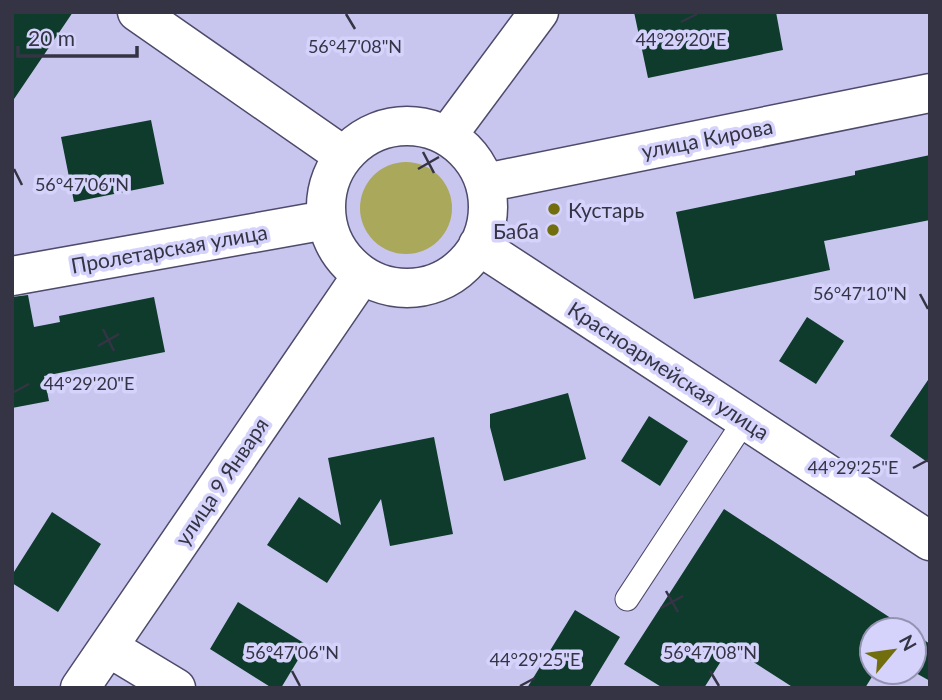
<svg xmlns="http://www.w3.org/2000/svg" width="942" height="700" viewBox="0 0 942 700" font-family="Lato,sans-serif">
	<style>
		.green { fill: #aaa85b }
		.building { fill: #0f3b2d }
		.lines { fill: none; stroke-linecap: round; stroke-linejoin: round }
		.lane-casing { stroke: #4d4a6b; stroke-width: 25 }
		.street-casing { stroke: #4d4a6b; stroke-width: 41 }
		.lane { stroke: #fff; stroke-width: 23 }
		.street { stroke: #fff; stroke-width: 38 }
		.ticks { fill: none; stroke: #353444; stroke-width: 2.5 }
		.poi-dot { fill: #726e0e; stroke: #d5d3fb; stroke-width: 2.5 }
		.labels { text-anchor: middle; dominant-baseline: central; stroke-width: 7; stroke-linejoin: round; paint-order: stroke }
		.street-label { font-size: 21px; fill: #353444; stroke: #d5d3fb }
		.poi-label { font-size: 21px; fill: #353444; stroke: #d5d3fb; text-anchor: start }
		.ticks-label { font-size: 18px; text-anchor: middle; fill: #353444; stroke: #d5d3fb; stroke-width: 7; stroke-linejoin: round; paint-order: stroke }
	</style>
	<rect width="100%" height="100%" fill="#c8c6ee"/>
	<path class="green" d="M360 208a46 46 0 1 1 92 0a46 46 0 1 1-92 0Z"/>
	<path class="building" d="M 12,12 L 73,12 L 12,102 Z
		M 634,12 L 776,12 L 783,50 L 648,78 Z
		M 151,120 L 164,184 L 74,202 L 61,137 Z
		M 930,155 L 930,220 L 824,241 L 830,270 L 694,299 L 676,212 L 855,175 L 855,171 Z
		M 28,295 L 34,327 L 60,322 L 59,316 L 154,297 L 165,352 L 44,376 L 49,401 L 12,408 L 12,297 Z
		M 807,317 L 844,341 L 816,384 L 779,361 Z
		M 930,377 L 930,464 L 890,436 Z
		M 568,393 L 586,459 L 504,481 L 490,427 L 490,414 Z
		M 649,416 L 688,441 L 660,486 L 621,461 Z
		M 434,437 L 453,534 L 390,546 L 381,499 L 327,583 L 267,545 L 299,497 L 341,525 L 328,458 Z
		M 724,509 L 909,630 L 872,630 L 872,672 L 875,672 L 865,688 L 794,688 L 730,647 L 704,688 L 663,688 L 624,664 Z
		M 52,512 L 101,544 L 58,612 L 12,583 L 12,575 Z
		M 238,602 L 307,645 L 281,688 L 272,688 L 210,649 Z
		M 575,610 L 620,637 L 589,688 L 527,688 Z
		M 914,633 L 930,644 L 930,681 L 914,672 Z"/>
	<g class="lines">
		<g class="lane-casing">
			<path id="lane" d="M 627,599 L 745,420"/>
		</g>
		<g class="street-casing">
			<path id="street" d="M 137,12 L 344,156
				M326 207a81 81 0 1 1 162 0a81 81 0 1 1-162 0Z
				M 447,136 L 539,12
				M 485,183 L 930,93
				M 478,245 L 930,541
				M 12,276 L 326,220
				M 108,647 L 176,688
				M 80,688 L 362,275"/>
		</g>
		<use href="#lane" class="lane"/>
		<use href="#street" class="street"/>
	</g>
	<path class="ticks" d="M 346,14 L 355,29M 681,22 L 697,14M 423,152 L 434,173M 14,169 L 22,185M 418,169 L 439,157M 920,294 L 928,309M 103,329 L 114,351M 98,346 L 119,334M 14,392 L 29,384M 913,468 L 928,460M 666,591 L 678,612M 661,608 L 683,596M 292,671 L 300,686M 710,671 L 719,686M 520,686 L 535,678"/>
	<g class="poi-dot">
		<circle cx="554" cy="209" r="7"/>
		<circle cx="553" cy="230" r="7"/>
	</g>
	<g class="labels">
		<g class="street-label">
			<text transform="translate(707 138) rotate(-11)">улица Кирова</text>
			<text transform="translate(169 248) rotate(-10)">Пролетарская улица</text>
			<text transform="translate(669 370) rotate(33)">Красноармейская улица</text>
			<text transform="translate(221 481) rotate(-56)">улица 9 Января</text>
		</g>
		<g class="poi-label">
			<text x="568" y="209">Кустарь</text>
			<text x="539" y="230" text-anchor="end">Баба</text>
		</g>
	</g>
	<g class="ticks-label">
		<text x="681" y="46">44°29'20"E</text>
		<text x="355" y="53">56°47'08"N</text>
		<text x="82" y="191">56°47'06"N</text>
		<text x="860" y="300">56°47'10"N</text>
		<text x="89" y="390">44°29'20"E</text>
		<text x="853" y="474">44°29'25"E</text>
		<text x="292" y="659">56°47'06"N</text>
		<text x="710" y="659">56°47'08"N</text>
		<text x="535" y="666">44°29'25"E</text>
	</g>
	<rect width="942" height="700" fill="none" stroke="#353444" stroke-width="28"/>
	<g transform="translate(893 651) rotate(61)"><circle r="33" fill="#d5d3fb" stroke="#9593b2" stroke-width="2"/>
	<path d="M0-5L12 26L0 18L-12 26Z" fill="#726e0e"/>
	<text y="-10" font-size="19" font-weight="bold" text-anchor="middle" fill="#353444">N</text>
	</g>
	<path d="M18 46v10h119v-10" fill="none" stroke="#353444" stroke-width="3.5"/>
	<text x="28" y="46" font-size="21" fill="#353444" stroke="#d5d3fb" stroke-width="5" paint-order="stroke">20 m</text>
</svg>
